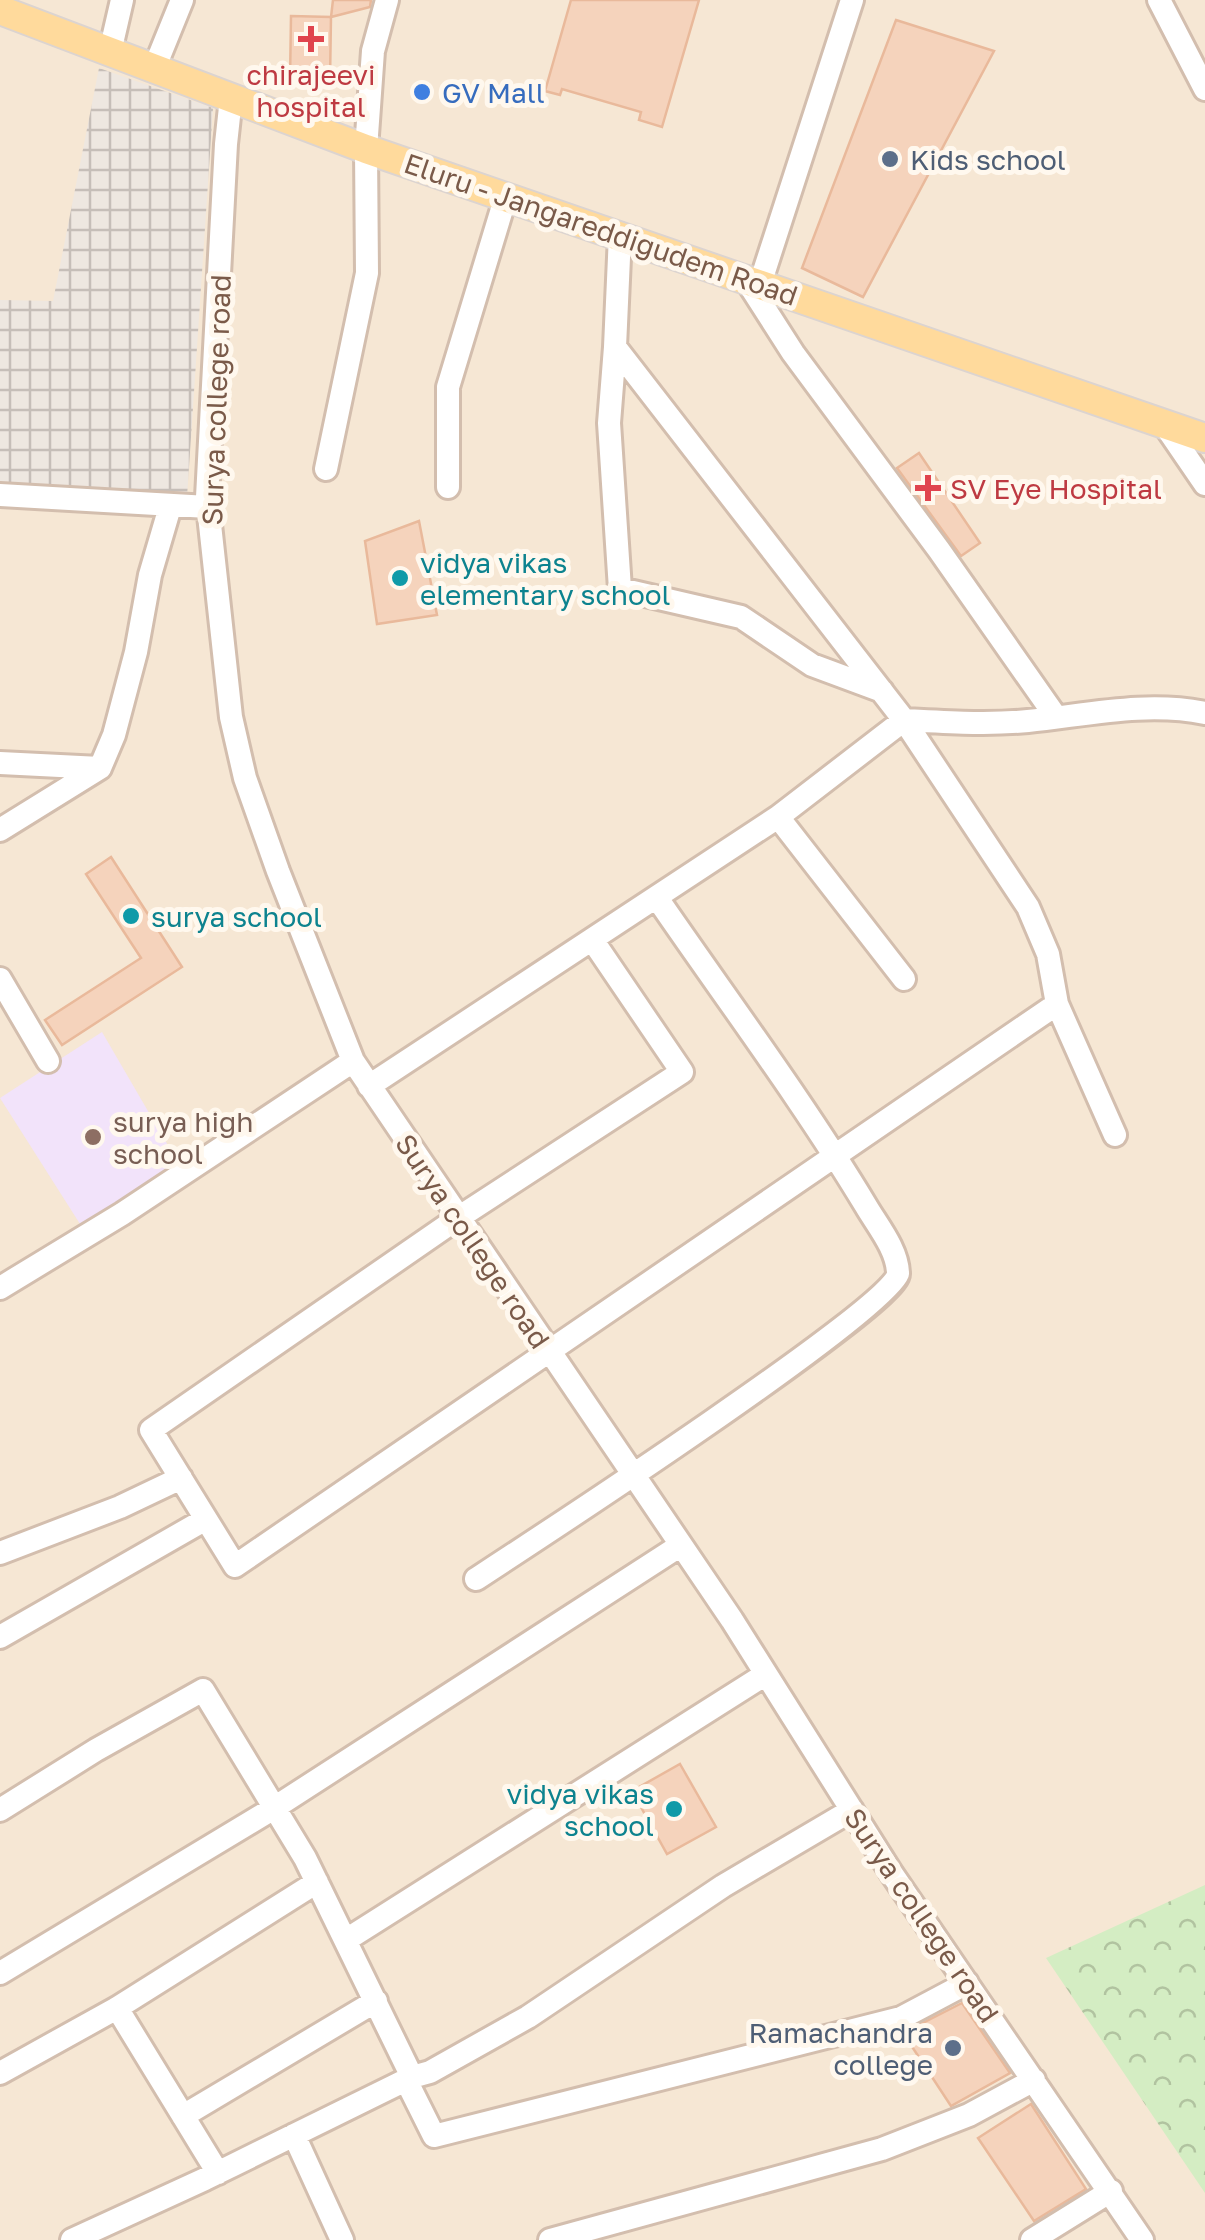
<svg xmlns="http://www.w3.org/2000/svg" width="1205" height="2240" viewBox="0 0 1205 2240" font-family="'Golos Text',sans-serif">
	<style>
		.residential { fill: #f6e7d4 }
		.industrial { fill: url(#industrial-grid) }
		.education { fill: #f2e3fa }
		.park { fill: url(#park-crowns) }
		.building { fill: #f5d3bc; stroke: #e9b99b; stroke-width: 2.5 }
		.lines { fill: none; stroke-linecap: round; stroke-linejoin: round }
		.minor-casing { stroke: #d3beae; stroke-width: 28 }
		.major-casing { stroke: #dcd4d0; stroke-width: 32 }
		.minor { stroke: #fff; stroke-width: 22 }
		.major { stroke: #ffda9c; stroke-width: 28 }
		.health-dot { fill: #e0444e; stroke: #fff8ee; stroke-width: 4 }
		.shop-dot { fill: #3f7fe0; stroke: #fff8ee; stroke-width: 4 }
		.service-dot { fill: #5c6f8a; stroke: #fff8ee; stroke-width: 4 }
		.culture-dot { fill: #0f9aa8; stroke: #fff8ee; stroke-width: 4 }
		.education-dot { fill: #8d6e63; stroke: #fff8ee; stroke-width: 4 }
		.labels { text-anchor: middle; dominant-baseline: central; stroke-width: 10; stroke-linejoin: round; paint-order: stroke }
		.health-label { font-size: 28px; fill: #be3a42; stroke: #fff8ee }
		.shop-label { font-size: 28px; fill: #366cbe; stroke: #fff8ee; text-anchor: start }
		.service-label { font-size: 28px; fill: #4e5e75; stroke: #fff8ee; text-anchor: start }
		.street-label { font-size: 28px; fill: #7a5a49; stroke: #fff8ee }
		.culture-label { font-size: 28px; fill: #0d838f; stroke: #fff8ee; text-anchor: start }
		.education-label { font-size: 28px; fill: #785e54; stroke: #fff8ee; text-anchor: start }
	</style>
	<defs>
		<pattern id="industrial-grid" width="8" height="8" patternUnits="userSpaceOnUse" patternTransform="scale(2.5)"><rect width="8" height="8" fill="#eee7e0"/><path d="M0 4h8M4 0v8" fill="none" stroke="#c6beb8"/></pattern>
		<pattern id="park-crowns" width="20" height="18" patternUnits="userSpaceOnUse" patternTransform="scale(2.5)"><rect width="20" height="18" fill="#d4edc3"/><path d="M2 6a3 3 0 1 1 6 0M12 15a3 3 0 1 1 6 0" fill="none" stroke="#b1c3a0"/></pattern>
	</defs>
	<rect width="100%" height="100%" fill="#fef5e6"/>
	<path class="residential" d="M 0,0 L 1205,0 L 1205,2240 L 0,2240 Z"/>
	<path class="industrial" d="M 99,68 L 213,108 L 187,497 L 0,486 L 0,300 L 53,301 Z"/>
	<path class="education" d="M 102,1032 L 184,1173 L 87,1235 L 0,1098 Z"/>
	<path class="park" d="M 1205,1885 L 1205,2193 L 1046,1958 Z"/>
	<path class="building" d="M 333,0 L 371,0 L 370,7 L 331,17 Z
		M 571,0 L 699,0 L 662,127 L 639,120 L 641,112 L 562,89 L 560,95 L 545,91 Z
		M 291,16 L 331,17 L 330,81 L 290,80 Z
		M 896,20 L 994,51 L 863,297 L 802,268 Z
		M 919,453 L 980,543 L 961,556 L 897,468 Z
		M 419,521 L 437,615 L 377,624 L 365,541 Z
		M 111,857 L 182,967 L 62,1045 L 45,1020 L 141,958 L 86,874 Z
		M 680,1764 L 716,1827 L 667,1854 L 632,1791 Z
		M 962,2003 L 1010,2073 L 951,2106 L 903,2033 Z
		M 1031,2104 L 1086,2189 L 1034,2221 L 978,2138 Z"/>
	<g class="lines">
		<g class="minor-casing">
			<path id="minor" d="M 1159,0 L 1205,89
				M 110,52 L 122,0
				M 154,69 L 182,0
				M 231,98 L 226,144 L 207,497 L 231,717 L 245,778 L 278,871 L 353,1061 L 732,1620 L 892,1874 L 1142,2240
				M 620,235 L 615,347 L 904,720 C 945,722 987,725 1028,721 C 1087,715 1146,701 1205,713
				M 745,278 L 793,353 L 939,550 L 1056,717
				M 760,284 L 852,0
				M 615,347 L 609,423 L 620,589 L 741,617 L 812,665 L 882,691
				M 1164,424 L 1205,484
				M 326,469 L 367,273 L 366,149 L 373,51 L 387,0
				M 448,487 L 448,387 L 506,196
				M 0,495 L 208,507
				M 0,763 L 100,768
				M 778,817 L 904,979
				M 0,830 L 100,768 L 114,735 L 136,652 L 150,575 L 170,507
				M 593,941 L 682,1072 L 458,1218 L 151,1430 L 235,1566 L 1057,1004
				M 0,979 L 48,1061
				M 369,1086 L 778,817 L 904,720 L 1028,907 L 1048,954 L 1057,1004 L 1115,1135
				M 0,1288 L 122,1214 L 353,1061
				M 0,1553 L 120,1507 L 181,1478
				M 476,1579 C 525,1547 898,1304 898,1274 C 898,1250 877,1225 866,1206 C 802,1100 727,1000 657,898
				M 0,1637 L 206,1519
				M 0,1810 L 96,1750 L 203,1690 L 305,1858 L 412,2077 L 205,2179 L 72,2240
				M 346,1940 L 766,1674
				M 0,1973 L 274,1808 L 681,1545
				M 117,2008 L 218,2173
				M 0,2073 L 117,2008 L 317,1882
				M 412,2077 L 430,2072 L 528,2017 L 723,1886 L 852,1810
				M 406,2080 L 434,2136 L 901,2018 L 967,1983
				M 183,2116 L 376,2001
				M 294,2135 L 342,2240
				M 550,2240 L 882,2149 L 969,2115 L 1034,2080
				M 1032,2240 L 1111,2191"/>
		</g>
		<g class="major-casing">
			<path id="major" d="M 0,10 L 366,149 L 1205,438"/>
		</g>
		<use href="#minor" class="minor"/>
		<use href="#major" class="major"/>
	</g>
	<g class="health-dot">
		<path d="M306 24h10v10h10v10h-10v10h-10v-10h-10v-10h10z"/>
		<path d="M923 473h10v10h10v10h-10v10h-10v-10h-10v-10h10z"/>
	</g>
	<circle class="shop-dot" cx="422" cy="92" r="10"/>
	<g class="service-dot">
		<circle cx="890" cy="159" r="10"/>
		<circle cx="953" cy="2048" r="10"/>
	</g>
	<g class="culture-dot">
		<circle cx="400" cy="578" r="10"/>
		<circle cx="131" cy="916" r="10"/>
		<circle cx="674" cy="1809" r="10"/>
	</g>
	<circle class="education-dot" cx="93" cy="1137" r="10"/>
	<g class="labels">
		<g class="health-label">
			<text x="311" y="74">chirajeevi<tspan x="311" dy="32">hospital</tspan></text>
			<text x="950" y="488" text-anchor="start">SV Eye Hospital</text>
		</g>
		<g class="shop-label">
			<text x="442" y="92">GV Mall</text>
		</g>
		<g class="service-label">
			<text x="910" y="159">Kids school</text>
			<text x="933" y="2032" text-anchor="end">Ramachandra<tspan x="933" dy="32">college</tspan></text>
		</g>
		<g class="street-label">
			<text transform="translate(601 229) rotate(19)">Eluru - Jangareddigudem Road</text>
			<text transform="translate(216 400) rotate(-88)">Surya college road</text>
			<text transform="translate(473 1241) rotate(56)">Surya college road</text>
			<text transform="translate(922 1915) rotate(56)">Surya college road</text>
		</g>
		<g class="culture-label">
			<text x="420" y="562">vidya vikas<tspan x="420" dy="32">elementary school</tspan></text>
			<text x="151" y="916">surya school</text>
			<text x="654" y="1793" text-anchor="end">vidya vikas<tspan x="654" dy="32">school</tspan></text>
		</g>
		<g class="education-label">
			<text x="113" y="1121">surya high<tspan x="113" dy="32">school</tspan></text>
		</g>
	</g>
</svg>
